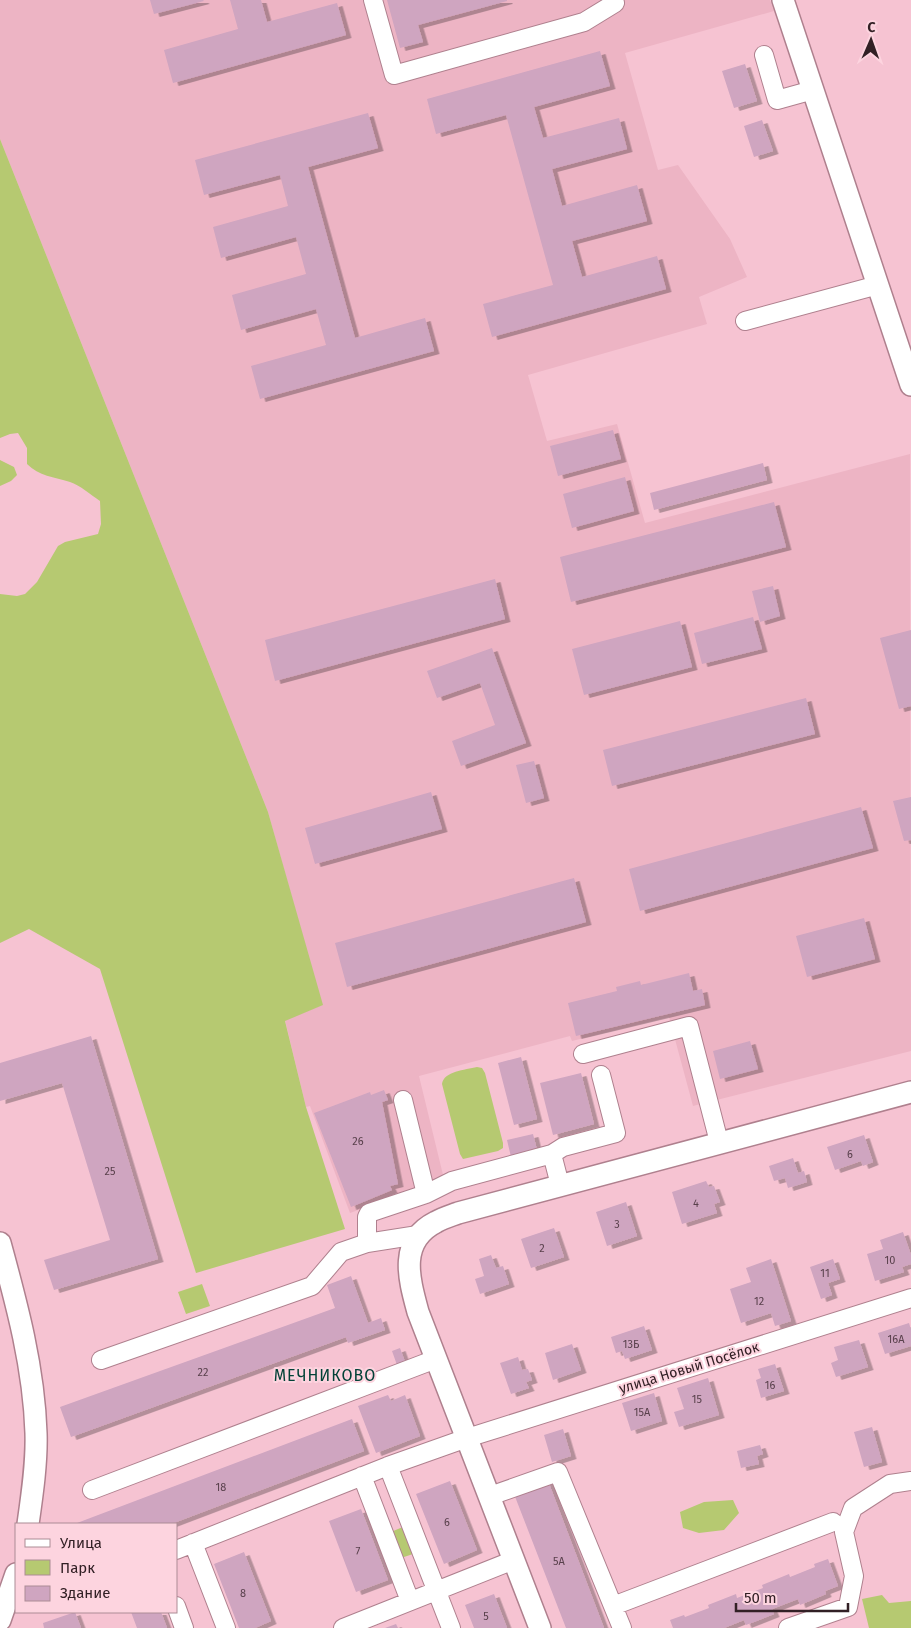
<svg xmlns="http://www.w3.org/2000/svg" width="911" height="1628" viewBox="0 0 911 1628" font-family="'Fira Sans',sans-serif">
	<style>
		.built { fill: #edb4c4 }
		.green { fill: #b6c971 }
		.building { fill: #cfa5c0; filter: url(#shadow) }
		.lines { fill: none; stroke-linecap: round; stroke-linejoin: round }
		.minor-casing { stroke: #af808e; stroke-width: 20 }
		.major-casing { stroke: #af808e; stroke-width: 24 }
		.minor { stroke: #fff; stroke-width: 18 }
		.major { stroke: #fff; stroke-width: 21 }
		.labels { text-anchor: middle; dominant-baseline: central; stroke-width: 4; stroke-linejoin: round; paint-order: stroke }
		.number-label { font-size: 11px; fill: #59414c }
		.street-label { font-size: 14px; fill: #322025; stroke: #fdd4df }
		.quarter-label { font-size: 16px; letter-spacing: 1px; fill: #024137; stroke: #fdd4df }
	</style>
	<defs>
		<filter id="shadow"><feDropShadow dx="5.5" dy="3" stdDeviation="0" flood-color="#0004"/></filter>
	</defs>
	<rect width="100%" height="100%" fill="#f6c3d2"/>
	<path class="built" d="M 0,0 L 770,0 L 774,11 L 625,53 L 658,170 L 678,165 L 730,239 L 747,277 L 699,297 L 707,324 L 528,375 L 547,441 L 617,424 L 645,523 L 910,454 L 911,1051 L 693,1106 L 669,1017 L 572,1041 L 570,1036 L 419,1076 L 444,1179 L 350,1213 L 310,1106 L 306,1107 L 285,1020 L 322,1005 L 268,812 L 0,139 Z"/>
	<path class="green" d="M 0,139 L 268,812 L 323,1005 L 285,1021 L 306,1107 L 345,1229 L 196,1273 L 100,969 L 29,929 L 0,943 L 0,594 L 17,596 L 25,594 L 37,582 L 58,546 L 65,542 L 98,534 L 101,524 L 100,501 C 91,495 80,485 70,482 C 54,477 39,476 27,464 L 27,448 L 18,433 L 10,434 L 0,438 Z
		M 0,460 L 14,467 L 17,475 L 11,481 L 0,486 Z
		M 477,1067 L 482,1068 L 485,1073 L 503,1143 L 503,1148 L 498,1151 L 463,1159 L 460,1154 L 442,1084 C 444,1071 465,1070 477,1067 Z
		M 202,1284 L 210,1306 L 186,1314 L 178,1292 Z
		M 733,1500 L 739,1513 L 724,1530 L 699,1533 L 683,1528 L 680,1512 L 704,1502 Z
		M 405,1526 L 416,1553 L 401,1558 L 391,1532 Z
		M 882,1595 L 889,1603 L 911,1601 L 911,1628 L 869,1628 L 862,1599 Z"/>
	<path class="building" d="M 150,0 L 203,0 L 204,1 L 154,14 Z
		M 230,0 L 261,0 L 267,22 L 337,3 L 346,35 L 173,83 L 164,50 L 238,29 Z
		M 387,0 L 507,0 L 507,1 L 418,25 L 423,42 L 400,48 Z
		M 600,51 L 610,86 L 534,107 L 543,138 L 619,118 L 627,149 L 552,169 L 562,206 L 637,185 L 647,221 L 572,241 L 582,277 L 657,256 L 666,289 L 492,337 L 483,304 L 553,285 L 506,115 L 436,134 L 427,99 Z
		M 745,64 L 757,101 L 734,108 L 722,71 Z
		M 368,113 L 378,148 L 308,167 L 355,338 L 425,318 L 434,351 L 260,399 L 251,366 L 326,345 L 316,309 L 241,330 L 232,295 L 306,274 L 296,237 L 221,258 L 213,227 L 288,206 L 280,175 L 204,195 L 195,160 Z
		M 762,120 L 773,151 L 754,157 L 744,126 Z
		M 613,430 L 621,459 L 558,476 L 550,446 Z
		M 763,463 L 767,480 L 654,510 L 650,493 Z
		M 625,477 L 634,511 L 572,528 L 563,494 Z
		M 774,502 L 786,547 L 571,602 L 560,557 Z
		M 495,579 L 505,619 L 275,681 L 265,640 Z
		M 773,586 L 780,616 L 760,622 L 752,591 Z
		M 753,617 L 762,649 L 702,664 L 694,633 Z
		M 680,621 L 692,667 L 584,695 L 572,649 Z
		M 911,630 L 911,706 L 899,709 L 880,638 Z
		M 492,648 L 526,743 L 461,766 L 452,741 L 495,725 L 480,683 L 437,698 L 427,671 Z
		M 806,698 L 815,734 L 612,786 L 603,750 Z
		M 534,761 L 544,798 L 526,803 L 516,765 Z
		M 431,792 L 442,829 L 315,864 L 305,828 Z
		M 911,797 L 911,840 L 904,841 L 893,801 Z
		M 861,807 L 873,848 L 640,911 L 629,869 Z
		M 574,878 L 586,922 L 347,987 L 335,943 Z
		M 864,918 L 875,959 L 807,977 L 796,936 Z
		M 689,973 L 693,991 L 702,989 L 705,1005 L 576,1036 L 568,1003 L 617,991 L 616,987 L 640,981 L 641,985 Z
		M 91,1036 L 158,1259 L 54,1290 L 44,1260 L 110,1240 L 62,1083 L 0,1101 L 0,1063 Z
		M 750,1041 L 758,1069 L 720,1079 L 713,1051 Z
		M 521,1057 L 537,1119 L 514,1125 L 498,1063 Z
		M 581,1073 L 594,1124 L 553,1135 L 540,1083 Z
		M 384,1090 L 388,1100 L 382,1102 L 398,1184 L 390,1186 L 392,1190 L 351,1207 L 314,1113 L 370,1092 L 371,1095 Z
		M 533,1134 L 537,1150 L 511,1157 L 507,1140 Z
		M 864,1135 L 873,1162 L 863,1166 L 861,1161 L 835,1170 L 827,1147 Z
		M 793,1158 L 798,1173 L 804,1171 L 807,1182 L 788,1188 L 785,1178 L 774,1181 L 769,1166 Z
		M 706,1181 L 709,1187 L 714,1186 L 720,1202 L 714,1204 L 717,1213 L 682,1224 L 672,1192 Z
		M 626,1202 L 637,1236 L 607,1246 L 596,1212 Z
		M 554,1228 L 564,1257 L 531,1268 L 521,1239 Z
		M 903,1232 L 911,1255 L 911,1264 L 902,1267 L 904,1272 L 875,1281 L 867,1254 L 883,1249 L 880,1240 Z
		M 491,1255 L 496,1268 L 503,1266 L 509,1284 L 480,1294 L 475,1279 L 484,1276 L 479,1259 Z
		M 771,1259 L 791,1321 L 775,1326 L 771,1313 L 741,1323 L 730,1289 L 751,1282 L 746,1268 Z
		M 833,1259 L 840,1279 L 828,1283 L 832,1295 L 821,1299 L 810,1267 Z
		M 351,1276 L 368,1323 L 381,1318 L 385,1330 L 348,1343 L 346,1337 L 71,1437 L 60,1407 L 335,1308 L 327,1285 Z
		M 909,1323 L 911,1330 L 911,1346 L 885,1354 L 878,1333 Z
		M 644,1326 L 652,1350 L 625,1359 L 622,1351 L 616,1353 L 611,1337 Z
		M 859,1340 L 868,1367 L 836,1377 L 831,1363 L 838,1360 L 834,1347 Z
		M 572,1344 L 581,1370 L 553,1380 L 545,1353 Z
		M 400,1348 L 405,1362 L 397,1365 L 392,1351 Z
		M 518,1357 L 522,1370 L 528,1369 L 532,1380 L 526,1382 L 529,1388 L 511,1394 L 500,1363 Z
		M 775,1364 L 784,1391 L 761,1398 L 756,1380 L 761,1378 L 758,1369 Z
		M 708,1378 L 719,1415 L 679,1427 L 674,1412 L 684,1409 L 677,1388 Z
		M 654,1393 L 662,1421 L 631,1431 L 622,1403 Z
		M 388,1395 L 391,1401 L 405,1395 L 420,1436 L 376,1453 L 358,1406 Z
		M 352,1419 L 364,1451 L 171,1524 L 78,1524 L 77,1523 Z
		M 872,1427 L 882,1462 L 864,1467 L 854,1432 Z
		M 563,1429 L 571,1456 L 552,1462 L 544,1435 Z
		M 760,1445 L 763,1454 L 757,1456 L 759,1464 L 741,1468 L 737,1451 Z
		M 450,1481 L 477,1550 L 444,1564 L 416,1494 Z
		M 548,1481 L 604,1628 L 566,1628 L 514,1494 Z
		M 361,1509 L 388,1580 L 356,1592 L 329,1521 Z
		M 244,1552 L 271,1621 L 255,1628 L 239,1628 L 214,1564 Z
		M 828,1559 L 838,1586 L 825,1591 L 826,1594 L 800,1605 L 798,1599 L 772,1609 L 774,1614 L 746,1625 L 744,1620 L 724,1628 L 673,1628 L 670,1620 L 684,1615 L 685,1617 L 709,1608 L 708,1605 L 736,1594 L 737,1598 L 763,1588 L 762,1585 L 789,1574 L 790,1577 L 815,1567 L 814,1564 Z
		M 494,1594 L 507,1628 L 474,1628 L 465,1605 Z
		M 75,1612 L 81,1628 L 44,1628 L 43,1623 Z
		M 131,1612 L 161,1612 L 167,1628 L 137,1628 Z
		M 396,1624 L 398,1628 L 385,1628 Z"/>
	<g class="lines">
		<g class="minor-casing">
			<path id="minor" d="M 373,0 L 394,75 L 584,22 L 615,3
				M 764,55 L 777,100 L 813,90
				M 745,321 L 878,285
				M 583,1054 L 689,1026 L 719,1142
				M 403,1100 L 426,1194
				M 552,1154 L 563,1147 L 616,1133 L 601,1075
				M 367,1243 L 367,1217 L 369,1213 L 426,1194 L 452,1181 L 552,1154 L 560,1185
				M 101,1360 L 312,1286 L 341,1252 L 367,1243 L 418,1235
				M 388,1466 L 451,1628
				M 362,1476 L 410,1601
				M 92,1490 L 436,1359
				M 490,1496 L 558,1472 L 622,1628
				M 193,1543 L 226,1628
				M 176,1550 L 388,1466 L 467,1438 L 911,1298
				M 176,1606 L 184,1628
				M 613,1606 L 833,1522
				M 343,1628 L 514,1560
				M 788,1628 L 848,1607 L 854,1576 L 844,1532 L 853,1508 L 890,1484 L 911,1481"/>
		</g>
		<g class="major-casing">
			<path id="major" d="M 783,0 L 911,385
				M 0,1243 C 17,1305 34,1368 36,1433 C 37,1462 32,1496 28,1524
				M 0,1620 L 16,1574
				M 540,1628 L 418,1312 C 409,1279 398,1241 436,1222 C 443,1218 450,1216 458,1213 L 911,1092"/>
		</g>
		<use href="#minor" class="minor"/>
		<use href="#major" class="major"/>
	</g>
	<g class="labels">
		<g class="number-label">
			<text x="358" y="1141">26</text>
			<text x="850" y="1154">6</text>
			<text x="110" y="1171">25</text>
			<text x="696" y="1203">4</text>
			<text x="617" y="1224">3</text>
			<text x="542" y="1248">2</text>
			<text x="890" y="1260">10</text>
			<text x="825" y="1273">11</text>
			<text x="759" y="1301">12</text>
			<text x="896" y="1339">16А</text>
			<text x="631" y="1344">13Б</text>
			<text x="203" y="1372">22</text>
			<text x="770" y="1385">16</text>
			<text x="697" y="1399">15</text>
			<text x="642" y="1412">15А</text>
			<text x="221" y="1487">18</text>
			<text x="447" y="1522">6</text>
			<text x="358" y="1551">7</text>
			<text x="559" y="1561">5А</text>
			<text x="243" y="1593">8</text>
			<text x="486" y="1616">5</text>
		</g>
		<g class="street-label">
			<text transform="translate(689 1368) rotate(-17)">улица Новый Посёлок</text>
		</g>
		<g class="quarter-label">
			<text x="325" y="1375">МЕЧНИКОВО</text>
		</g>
	</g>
	<rect x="15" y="1523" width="162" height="90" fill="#fdd4df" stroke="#ac8c95"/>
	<rect x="25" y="1539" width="25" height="8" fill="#ffffff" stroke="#ac8c95"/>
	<text x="60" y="1548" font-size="15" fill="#322025">Улица</text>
	<rect x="25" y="1560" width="25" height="15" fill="#b6c971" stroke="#ac8c95"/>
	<text x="60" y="1573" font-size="15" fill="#322025">Парк</text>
	<rect x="25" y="1586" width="25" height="15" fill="#cfa5c0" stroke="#ac8c95"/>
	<text x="60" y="1598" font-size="15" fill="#322025">Здание</text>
	<g transform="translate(871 40) rotate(2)" stroke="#fdd4df" stroke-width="4" paint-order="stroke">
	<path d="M0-4L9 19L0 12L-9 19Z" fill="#322025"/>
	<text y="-8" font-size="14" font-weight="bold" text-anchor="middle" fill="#322025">С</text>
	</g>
	<path d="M736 1603v8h112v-8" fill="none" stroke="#322025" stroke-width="2.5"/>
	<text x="744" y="1603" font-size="15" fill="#322025" stroke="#fdd4df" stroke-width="4" paint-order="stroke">50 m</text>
</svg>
